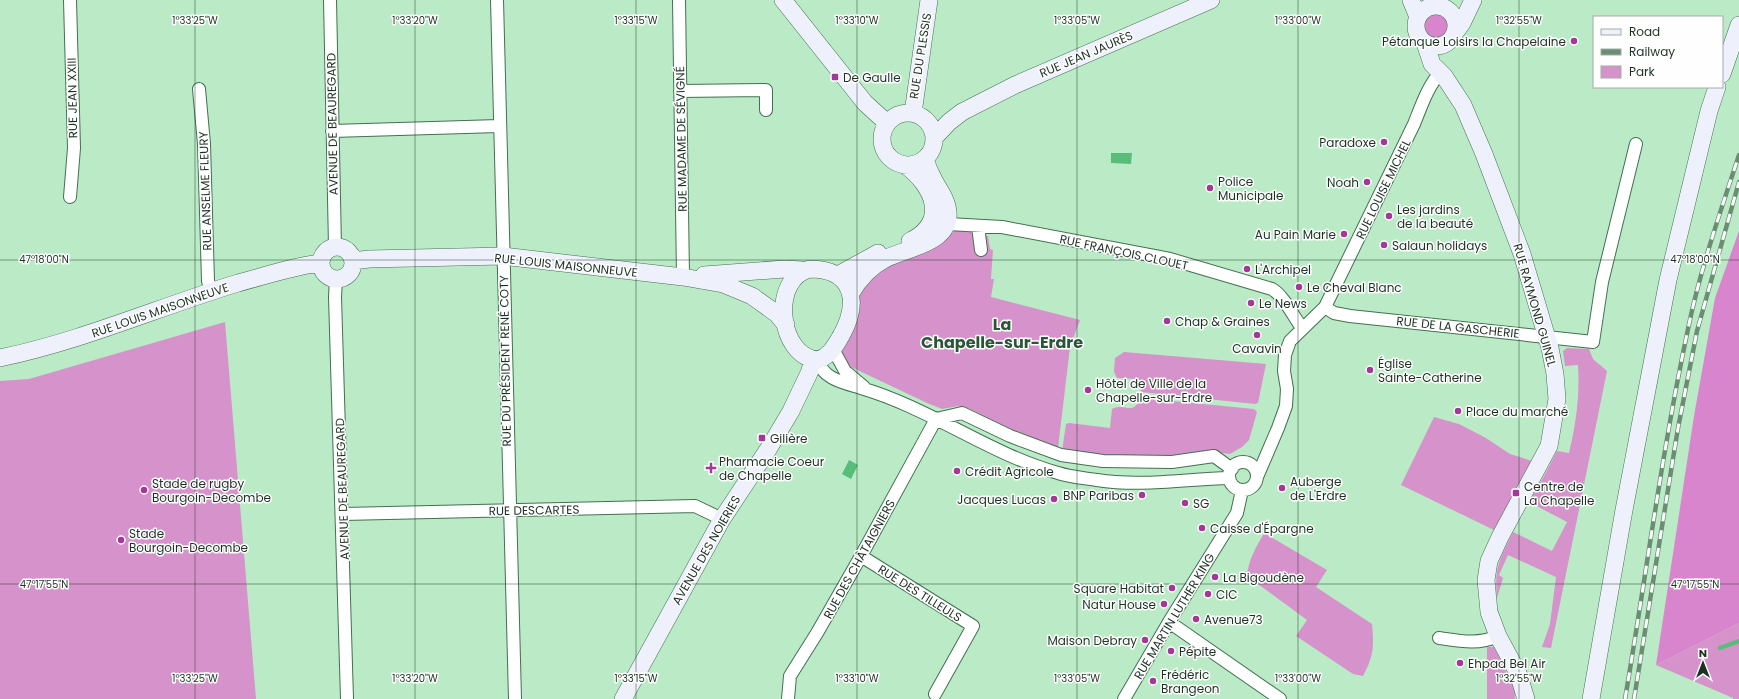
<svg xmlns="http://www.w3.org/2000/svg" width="1739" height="699" viewBox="0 0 1739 699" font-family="Poppins,sans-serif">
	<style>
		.green { fill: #d692cb }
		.forest { fill: #d985cd }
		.water { fill: #57bd79 }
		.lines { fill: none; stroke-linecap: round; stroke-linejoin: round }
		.stream { stroke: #57bd79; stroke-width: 4 }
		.street-casing { stroke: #437050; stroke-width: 14 }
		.secondary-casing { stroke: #437050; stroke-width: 18 }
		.street { stroke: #fff; stroke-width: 12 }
		.secondary { stroke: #eef1fc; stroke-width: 17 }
		.rail-casing { stroke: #6b8d74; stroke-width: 4.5 }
		.rail { stroke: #fefefe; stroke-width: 3; stroke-dasharray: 9; stroke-linecap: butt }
		.ticks { fill: none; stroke: #1d3123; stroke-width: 1; stroke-opacity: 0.45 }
		.poi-dot { fill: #a43898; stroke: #fefefe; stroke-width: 1.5 }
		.labels { text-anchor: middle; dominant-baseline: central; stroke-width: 3; stroke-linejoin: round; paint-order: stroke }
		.poi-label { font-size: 12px; fill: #1d3123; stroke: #fefefe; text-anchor: start }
		.street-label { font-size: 12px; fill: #1d3123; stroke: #fefefe }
		.district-label { font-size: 16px; font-weight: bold; fill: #2a5638; stroke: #fefefe }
		.ticks-label { font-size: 10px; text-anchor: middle; fill: #1d3123; stroke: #fefefe; stroke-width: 3; stroke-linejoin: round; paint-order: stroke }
	</style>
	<rect width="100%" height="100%" fill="#baebc6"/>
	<path class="green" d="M 957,229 L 974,230 L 980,236 L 988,236 L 990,249 L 993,250 L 991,279 L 994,279 L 991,297 L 1080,320 L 1070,347 L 1058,448 L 1012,430 L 970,409 L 958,406 L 942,409 L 927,403 L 849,366 L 842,354 L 842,344 L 857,294 L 890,261 L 940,243 Z
		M 225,322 L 256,699 L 0,699 L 0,381 L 29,379 Z
		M 1567,348 L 1589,349 L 1593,359 L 1607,371 L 1551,648 L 1542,647 L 1550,624 L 1556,577 L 1508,555 L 1499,575 L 1503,578 L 1497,598 C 1494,567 1500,559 1513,532 L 1552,551 L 1567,522 L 1529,502 L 1544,476 L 1557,451 L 1569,453 C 1576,424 1580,395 1578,365 L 1565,366 L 1563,351 Z
		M 1124,352 L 1266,364 L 1258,403 L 1255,404 L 1141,392 L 1139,384 L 1136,379 L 1117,378 L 1114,372 L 1115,358 Z
		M 1141,398 L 1254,409 L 1257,412 L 1249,440 L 1242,447 L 1230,454 L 1213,452 L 1200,455 L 1131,460 L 1062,451 L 1066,424 L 1069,423 L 1110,428 L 1112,409 C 1125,402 1132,417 1141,398 Z
		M 1434,417 L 1459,424 L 1486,438 L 1510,454 L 1532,461 L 1494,530 L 1401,485 Z
		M 1264,533 L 1327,570 L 1316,587 L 1372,624 C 1374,646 1374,656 1363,676 L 1353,674 L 1296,636 L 1307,620 L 1247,576 C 1248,560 1257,546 1264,533 Z
		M 1739,623 L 1739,699 L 1733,699 L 1733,698 L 1656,665 Z
		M 1487,647 L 1494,647 L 1515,690 L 1515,699 L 1487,699 Z"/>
	<path class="forest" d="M1424 26a13 13 0 1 1 26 0a13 13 0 1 1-26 0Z
		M 1739,231 L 1739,623 L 1656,665 L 1694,416 L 1715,298 Z"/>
	<path class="water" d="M 1111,153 L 1132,153 L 1131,164 L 1111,163 Z
		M 849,460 L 858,465 L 851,479 L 842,474 Z"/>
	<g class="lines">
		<path class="stream" d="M 1720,648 L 1739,641"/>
		<g class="street-casing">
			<path id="street" d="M 330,0 L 335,247
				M 497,0 L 515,699
				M 679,0 L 683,277
				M 199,89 L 204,144 L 208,281 L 211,291
				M 680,91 L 766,90 L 766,110
				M 332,131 L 499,126
				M 70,197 L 74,148 L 70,0
				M 948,224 L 1002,227 L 1170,259 L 1272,289 C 1284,296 1293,316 1302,328
				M 978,226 L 981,250
				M 336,279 L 335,297 L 347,699
				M 1325,307 L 1334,313 L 1350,316 L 1593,342 L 1602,282 L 1636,144
				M 833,349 L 845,371 L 864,387
				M 818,360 C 822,379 845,383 861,388 C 930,408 989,454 1058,473 C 1070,477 1084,478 1097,480 C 1141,487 1185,479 1229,478
				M 936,419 L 962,413 L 1010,436 L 1061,455 L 1103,461 L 1172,462 L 1214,456 L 1232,469
				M1229 476a14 14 0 1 1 28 0a14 14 0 1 1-28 0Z
				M 1257,477 L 1278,428 L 1286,406 L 1287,389 L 1284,371 L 1285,355 L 1290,341 L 1325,307 L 1414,124 C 1421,107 1428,85 1441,72
				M 343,514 L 695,506 L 722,519
				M 861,556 L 973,626 L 935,694
				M 1169,622 L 1280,699
				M 1439,638 C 1460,641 1478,645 1498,636
				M 788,699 L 790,676 L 817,633 L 861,556 L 936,419
				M 1124,699 L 1169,622 L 1237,513 L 1242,490"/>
		</g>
		<g class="secondary-casing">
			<path id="secondary" d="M 783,0 L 865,103 L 887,123
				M 1411,0 L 1418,17
				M1416 26a20 20 0 1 1 40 0a20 20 0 1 1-40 0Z
				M 1457,30 L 1462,23 L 1473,0
				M 1425,43 L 1432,64 L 1444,76 L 1463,105 L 1484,154 L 1522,254 L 1550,348 L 1555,374 L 1557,399 L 1549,446 L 1500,537 L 1489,561 L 1486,580 L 1489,612 L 1498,636 L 1518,673 L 1526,699
				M 1722,74 L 1739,25
				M882 139a26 26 0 1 1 52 0a26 26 0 1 1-52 0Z
				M 913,113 L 929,0
				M 935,137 L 949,122 L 962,112 L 1015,85 L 1211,0
				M 905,165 C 934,186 949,222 910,241
				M321 263a16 16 0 1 1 32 0a16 16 0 1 1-32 0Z
				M 353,261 L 369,259 L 503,256 L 683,277 L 723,284 L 752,296 L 777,314 L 786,325
				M 810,269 C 854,269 860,302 841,336 C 835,346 830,356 818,360 C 778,357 770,278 810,269 Z
				M 704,275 L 784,269 L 802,270
				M 838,275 L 878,253
				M 851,293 C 859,279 870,267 885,259 C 905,248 951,244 948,212 C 947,198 937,188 932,176 C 929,171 927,165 925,159
				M 0,358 C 82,341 159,307 238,283 C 265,276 293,266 321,263
				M 623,699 L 722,519 L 769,448 L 791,411 L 810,371 L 812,360
				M 1591,699 L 1624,510 L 1668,280 L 1709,111 L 1717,87"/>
		</g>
		<use href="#street" class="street"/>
		<use href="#secondary" class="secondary"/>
		<g class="rail-casing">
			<path id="rail" d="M 1625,699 C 1646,576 1662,451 1688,329 C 1700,270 1720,213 1739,155
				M 1634,699 L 1678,428 L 1697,331 L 1739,182"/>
		</g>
		<use href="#rail" class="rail"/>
	</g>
	<path class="ticks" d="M 195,0 L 195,699M 415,0 L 415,699M 636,0 L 636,699M 857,0 L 857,699M 1077,0 L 1077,699M 1298,0 L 1298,699M 1519,0 L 1519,699M 0,260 L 1739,260M 0,584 L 1739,584"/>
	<g class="poi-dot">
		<circle cx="1574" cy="41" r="4"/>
		<rect x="831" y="73" width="8" height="8" rx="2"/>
		<circle cx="1384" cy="142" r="4"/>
		<circle cx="1367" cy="182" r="4"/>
		<circle cx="1210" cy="188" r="4"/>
		<circle cx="1389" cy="216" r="4"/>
		<circle cx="1344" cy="234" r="4"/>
		<circle cx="1384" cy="245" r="4"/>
		<circle cx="1247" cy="269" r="4"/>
		<circle cx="1299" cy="287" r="4"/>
		<circle cx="1251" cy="303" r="4"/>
		<circle cx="1167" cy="321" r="4"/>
		<circle cx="1257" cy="335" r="4"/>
		<circle cx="1370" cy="370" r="4"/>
		<circle cx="1088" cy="390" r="4"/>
		<circle cx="1458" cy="411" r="4"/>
		<rect x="758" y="434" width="8" height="8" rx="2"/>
		<path d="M709 462h4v4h4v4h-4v4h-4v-4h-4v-4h4z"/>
		<circle cx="957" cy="471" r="4"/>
		<circle cx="1282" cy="488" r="4"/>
		<circle cx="144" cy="490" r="4"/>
		<rect x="1512" y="489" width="8" height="8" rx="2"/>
		<circle cx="1142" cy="495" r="4"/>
		<circle cx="1054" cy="499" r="4"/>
		<circle cx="1185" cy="503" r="4"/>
		<circle cx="1202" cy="528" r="4"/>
		<circle cx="121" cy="540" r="4"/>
		<circle cx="1215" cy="577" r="4"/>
		<circle cx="1172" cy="588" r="4"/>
		<circle cx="1208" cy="594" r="4"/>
		<circle cx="1164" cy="604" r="4"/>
		<circle cx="1196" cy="619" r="4"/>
		<circle cx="1145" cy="640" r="4"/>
		<circle cx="1171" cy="651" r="4"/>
		<circle cx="1460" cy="663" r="4"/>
		<circle cx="1153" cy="681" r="4"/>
	</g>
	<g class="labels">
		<g class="poi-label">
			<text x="1566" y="41" text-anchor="end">Pétanque Loisirs la Chapelaine</text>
			<text x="843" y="77">De Gaulle</text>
			<text x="1376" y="142" text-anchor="end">Paradoxe</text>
			<text x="1218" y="181">Police<tspan x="1218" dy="14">Municipale</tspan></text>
			<text x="1359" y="182" text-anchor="end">Noah</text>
			<text x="1397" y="209">Les jardins<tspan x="1397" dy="14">de la beauté</tspan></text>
			<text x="1336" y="234" text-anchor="end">Au Pain Marie</text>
			<text x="1392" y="245">Salaun holidays</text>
			<text x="1255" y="269">L'Archipel</text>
			<text x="1307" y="287">Le Cheval Blanc</text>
			<text x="1259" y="303">Le News</text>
			<text x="1175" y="321">Chap &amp; Graines</text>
			<text x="1257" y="348" text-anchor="middle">Cavavin</text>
			<text x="1378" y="363">Église<tspan x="1378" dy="14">Sainte-Catherine</tspan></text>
			<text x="1096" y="383">Hôtel de Ville de la<tspan x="1096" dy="14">Chapelle-sur-Erdre</tspan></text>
			<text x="1466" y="411">Place du marché</text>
			<text x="770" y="438">Gilière</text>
			<text x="719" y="461">Pharmacie Coeur<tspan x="719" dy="14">de Chapelle</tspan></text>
			<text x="965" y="471">Crédit Agricole</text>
			<text x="1290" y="481">Auberge<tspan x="1290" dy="14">de L'Erdre</tspan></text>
			<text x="152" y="483">Stade de rugby<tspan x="152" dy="14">Bourgoin-Decombe</tspan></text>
			<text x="1524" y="486">Centre de<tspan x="1524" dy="14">La Chapelle</tspan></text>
			<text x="1134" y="495" text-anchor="end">BNP Paribas</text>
			<text x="1046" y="499" text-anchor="end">Jacques Lucas</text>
			<text x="1193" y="503">SG</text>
			<text x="1210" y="528">Caisse d'Épargne</text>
			<text x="129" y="533">Stade<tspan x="129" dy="14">Bourgoin-Decombe</tspan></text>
			<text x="1223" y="577">La Bigoudène</text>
			<text x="1164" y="588" text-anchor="end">Square Habitat</text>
			<text x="1216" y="594">CIC</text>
			<text x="1156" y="604" text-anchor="end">Natur House</text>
			<text x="1204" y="619">Avenue73</text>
			<text x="1137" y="640" text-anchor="end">Maison Debray</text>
			<text x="1179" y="651">Pépite</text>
			<text x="1468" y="663">Ehpad Bel Air</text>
			<text x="1161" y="674">Frédéric<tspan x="1161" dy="14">Brangeon</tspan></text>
		</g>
		<g class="street-label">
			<text transform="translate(1086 54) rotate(-23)">RUE JEAN JAURÈS</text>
			<text transform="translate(920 56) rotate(-81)">RUE DU PLESSIS</text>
			<text transform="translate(72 98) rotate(-91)">RUE JEAN XXIII</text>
			<text transform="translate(332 124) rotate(-91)">AVENUE DE BEAUREGARD</text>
			<text transform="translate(681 139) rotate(-91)">RUE MADAME DE SÉVIGNÉ</text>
			<text transform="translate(1383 189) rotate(-64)">RUE LOUISE MICHEL</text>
			<text transform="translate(205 191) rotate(-92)">RUE ANSELME FLEURY</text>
			<text transform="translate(1124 252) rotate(12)">RUE FRANÇOIS CLOUET</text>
			<text transform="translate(566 265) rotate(6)">RUE LOUIS MAISONNEUVE</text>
			<text transform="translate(1535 305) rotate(74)">RUE RAYMOND GUINEL</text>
			<text transform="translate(160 310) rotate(-19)">RUE LOUIS MAISONNEUVE</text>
			<text transform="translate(1458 327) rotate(6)">RUE DE LA GASCHERIE</text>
			<text transform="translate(505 361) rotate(-91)">RUE DU PRÉSIDENT RENÉ COTY</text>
			<text transform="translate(342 489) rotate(-92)">AVENUE DE BEAUREGARD</text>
			<text transform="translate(534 510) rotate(-1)">RUE DESCARTES</text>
			<text transform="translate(706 550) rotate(-60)">AVENUE DES NOIERIES</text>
			<text transform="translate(859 559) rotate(-61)">RUE DES CHÂTAIGNIERS</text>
			<text transform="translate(920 593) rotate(32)">RUE DES TILLEULS</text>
			<text transform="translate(1174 616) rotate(-59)">RUE MARTIN LUTHER KING</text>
		</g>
		<g class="district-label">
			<text x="1002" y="324">La<tspan x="1002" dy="18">Chapelle-sur-Erdre</tspan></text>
		</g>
	</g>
	<g class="ticks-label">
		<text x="195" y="24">1°33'25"W</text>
		<text x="415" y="24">1°33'20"W</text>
		<text x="636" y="24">1°33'15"W</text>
		<text x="857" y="24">1°33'10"W</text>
		<text x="1077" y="24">1°33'05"W</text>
		<text x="1298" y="24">1°33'00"W</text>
		<text x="1519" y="24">1°32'55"W</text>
		<text x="44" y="263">47°18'00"N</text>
		<text x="1695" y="263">47°18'00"N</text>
		<text x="44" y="588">47°17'55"N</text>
		<text x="1695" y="588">47°17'55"N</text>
		<text x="195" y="682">1°33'25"W</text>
		<text x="415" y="682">1°33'20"W</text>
		<text x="636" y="682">1°33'15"W</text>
		<text x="857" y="682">1°33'10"W</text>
		<text x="1077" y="682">1°33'05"W</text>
		<text x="1298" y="682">1°33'00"W</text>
		<text x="1519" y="682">1°32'55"W</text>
	</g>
	<rect x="1593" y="16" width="130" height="72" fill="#fefefe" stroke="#a4aca6"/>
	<rect x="1601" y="29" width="20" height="6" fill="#eef1fc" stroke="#a4aca6"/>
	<text x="1629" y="36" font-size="12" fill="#1d3123">Road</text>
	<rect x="1601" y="49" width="20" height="6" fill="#6b8d74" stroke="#a4aca6"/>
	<text x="1629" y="56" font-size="12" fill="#1d3123">Railway</text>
	<rect x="1601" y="66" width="20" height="12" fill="#d692cb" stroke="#a4aca6"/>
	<text x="1629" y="76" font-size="12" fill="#1d3123">Park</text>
	<g transform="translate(1703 663)" stroke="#fefefe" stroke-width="3" paint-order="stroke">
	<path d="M0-3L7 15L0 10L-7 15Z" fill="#1d3123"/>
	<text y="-6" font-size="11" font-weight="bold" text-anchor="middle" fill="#1d3123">N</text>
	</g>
</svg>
